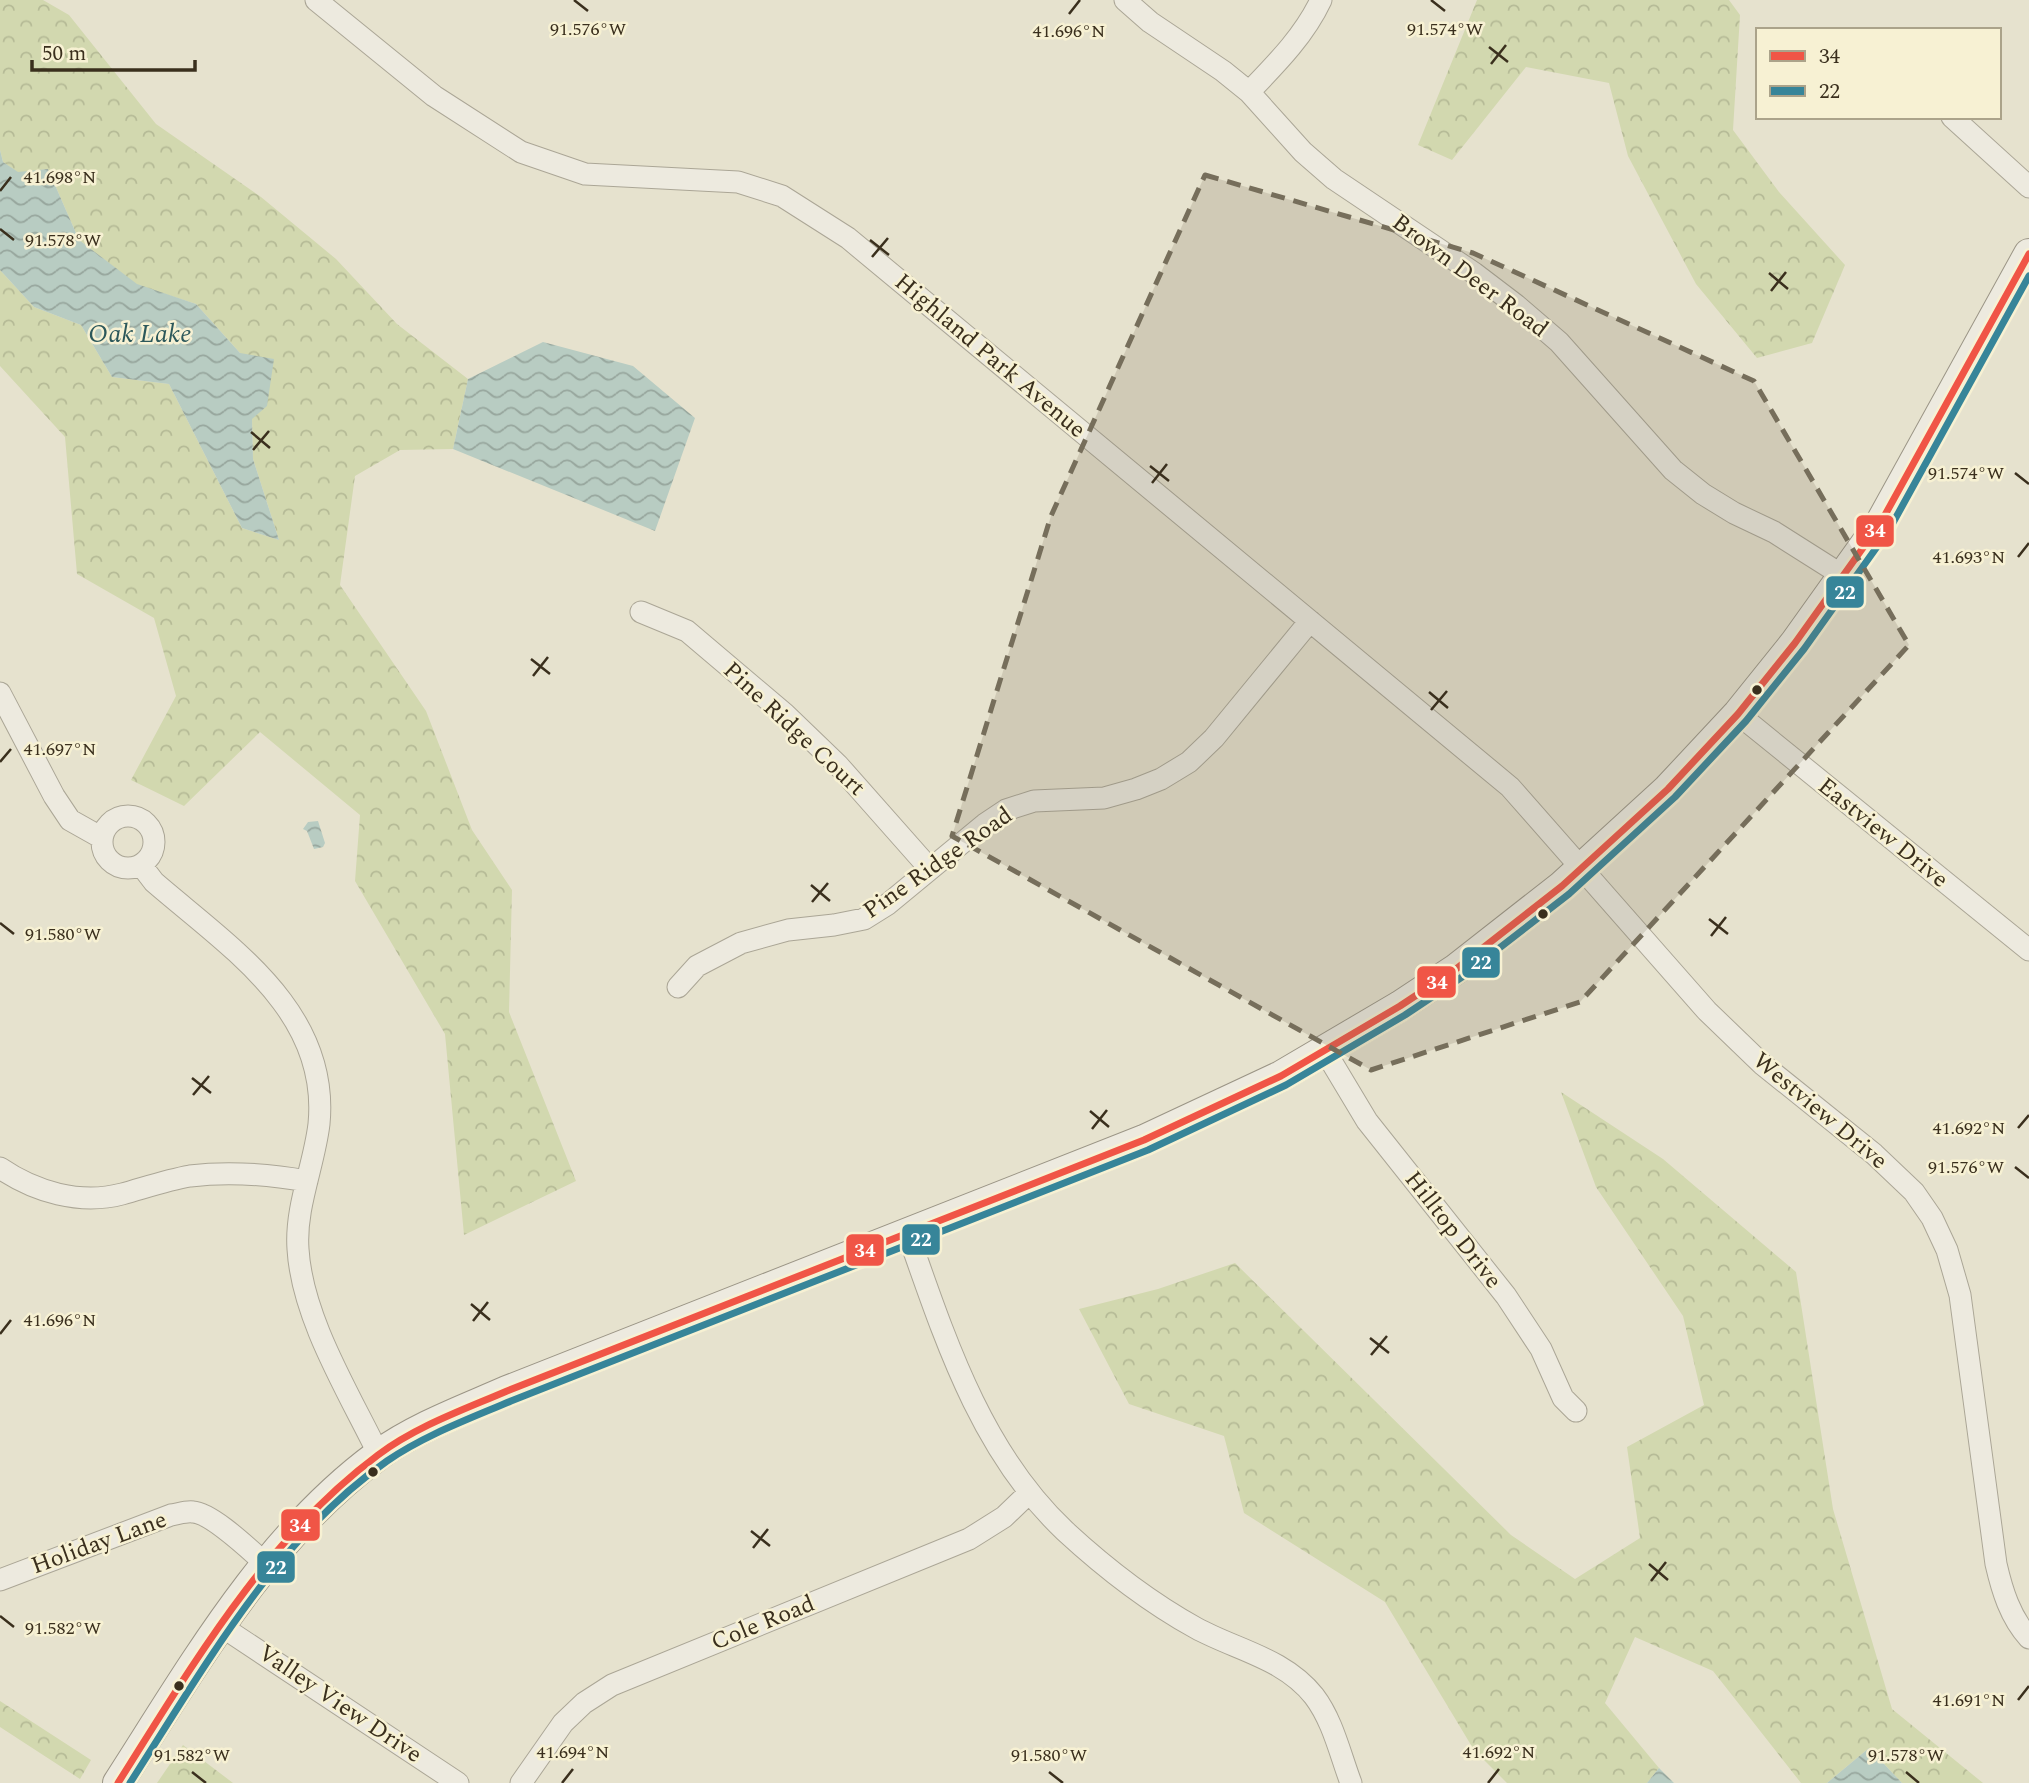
<svg xmlns="http://www.w3.org/2000/svg" width="2029" height="1783" viewBox="0 0 2029 1783" font-family="Spectral,serif">
	<style>
		.forest { fill: url(#forest-crowns) }
		.water { fill: url(#water-waves) }
		.lines { fill: none; stroke-linecap: round; stroke-linejoin: round }
		.street-casing { stroke: #aba696; stroke-width: 23 }
		.secondary-casing { stroke: #9b9586; stroke-width: 32 }
		.street { stroke: #edeadf; stroke-width: 21 }
		.secondary { stroke: #edeadf; stroke-width: 30 }
		.bus-1-casing { stroke: #f7f1d3; stroke-width: 12 }
		.bus-2-casing { stroke: #f7f1d3; stroke-width: 12 }
		.bus-1 { stroke: #f05546; stroke-width: 7 }
		.bus-2 { stroke: #378599; stroke-width: 7 }
		.marked { fill: #766e5b; fill-opacity: 0.2; stroke: #766e5b; stroke-width: 5; stroke-dasharray: 14 9; stroke-linejoin: round }
		.ticks { fill: none; stroke: #3a2f1d; stroke-width: 2.5 }
		.bus-dot { fill: #3a2f1d; stroke: #f7f1d3; stroke-width: 2.5 }
		.labels { text-anchor: middle; dominant-baseline: central; stroke-width: 5; stroke-linejoin: round; paint-order: stroke }
		.street-label { font-size: 24px; fill: #3a2f1d; stroke: #f7f1d3 }
		.water-label { font-size: 26px; font-style: italic; fill: #2c585b; stroke: #f7f1d3 }
		.ticks-label { font-size: 18px; text-anchor: middle; fill: #3a2f1d; stroke: #f7f1d3; stroke-width: 5; stroke-linejoin: round; paint-order: stroke }
		.line-badge { stroke: #f7f1d3; stroke-width: 2.5 }
		.badge-label { font-size: 19px; text-anchor: middle; font-weight: bold; fill: #fff }
	</style>
	<defs>
		<pattern id="forest-crowns" width="20" height="18" patternUnits="userSpaceOnUse" patternTransform="scale(1.75)"><rect width="20" height="18" fill="#d2d8af"/><path d="M2 6a3 3 0 1 1 6 0M12 15a3 3 0 1 1 6 0" fill="none" stroke="#b5ba96"/></pattern>
		<pattern id="water-waves" width="16" height="10" patternUnits="userSpaceOnUse" patternTransform="scale(1.75)"><rect width="16" height="10" fill="#b8ccc2"/><path d="M0 5q4-4 8 0t8 0" fill="none" stroke="#97a69d"/></pattern>
	</defs>
	<rect width="100%" height="100%" fill="#e6e2ce"/>
	<path class="forest" d="M 0,0 L 43,0 L 69,15 L 156,124 L 261,197 L 336,259 L 397,324 L 468,379 L 453,449 L 400,450 L 355,476 L 340,585 L 426,711 L 472,830 L 512,890 L 509,1012 L 576,1181 L 464,1235 L 445,1034 L 355,881 L 360,815 L 260,732 L 184,806 L 131,780 L 176,696 L 154,618 L 77,574 L 65,437 L 0,366 L 0,270 L 34,307 L 81,325 L 112,377 L 169,384 L 242,528 L 279,540 L 253,459 L 252,419 L 240,353 L 196,304 L 137,285 L 79,240 L 48,169 L 18,173 L 3,162 L 0,150 Z
		M 1477,0 L 1729,0 L 1740,15 L 1733,130 L 1779,192 L 1845,265 L 1812,343 L 1757,358 L 1696,284 L 1628,156 L 1609,83 L 1526,67 L 1452,160 L 1418,145 Z
		M 1561,1092 L 1663,1159 L 1796,1272 L 1833,1509 L 1892,1709 L 1983,1783 L 1902,1783 L 1869,1748 L 1827,1783 L 1801,1783 L 1713,1671 L 1635,1637 L 1605,1703 L 1659,1768 L 1647,1783 L 1507,1783 L 1474,1750 L 1385,1602 L 1244,1513 L 1224,1436 L 1129,1404 L 1079,1309 L 1158,1289 L 1235,1263 L 1511,1535 L 1575,1579 L 1640,1538 L 1627,1447 L 1704,1405 L 1683,1316 L 1596,1187 Z
		M 0,1701 L 91,1760 L 80,1779 L 0,1727 Z
		M 183,1745 L 233,1783 L 157,1783 Z"/>
	<path class="water" d="M 0,150 L 3,162 L 18,172 L 48,169 L 79,240 L 137,284 L 196,304 L 240,353 L 274,359 L 267,406 L 252,419 L 253,459 L 279,540 L 242,528 L 169,384 L 112,377 L 81,325 L 34,307 L 0,270 Z
		M 543,342 L 633,366 L 695,418 L 655,531 L 453,449 L 468,379 Z
		M 318,821 L 325,843 L 323,847 L 314,849 L 307,831 L 303,829 L 308,822 Z
		M 1869,1748 L 1902,1783 L 1827,1783 Z
		M 1659,1768 L 1674,1783 L 1647,1783 Z"/>
	<g class="lines">
		<g class="street-casing">
			<path id="street" d="M 316,0 L 434,96 L 521,152 L 585,174 L 738,182 L 782,196 L 848,238 L 1510,787 L 1707,1011 L 1762,1064 L 1874,1154 L 1914,1192 L 1932,1218 L 1947,1250 L 1960,1295 L 1996,1564 C 2002,1590 2010,1617 2029,1638
				M 1125,0 L 1150,22 L 1223,71 L 1249,92 L 1303,152 L 1334,179 L 1474,273 L 1516,305 L 1559,342 L 1673,470 L 1703,494 L 1734,513 L 1774,532 L 1845,577
				M 1249,92 C 1276,64 1304,36 1321,0
				M 1952,117 L 2029,187
				M 641,612 L 687,631 L 785,714 L 838,765 L 930,869
				M 0,693 L 54,796 L 70,820 L 102,838
				M 1738,714 L 2029,950
				M102 842a26 26 0 1 1 52 0a26 26 0 1 1-52 0Z
				M 141,865 L 154,882 C 229,947 330,1011 319,1124 C 314,1166 295,1207 298,1249 C 302,1318 349,1393 379,1455
				M 678,987 L 697,966 L 741,943 L 788,930 L 834,925 L 864,919 L 888,904 L 985,824 L 1006,810 L 1034,801 L 1104,798 L 1136,789 L 1161,779 L 1189,762 L 1214,738 L 1310,621
				M 1325,1051 L 1367,1121 L 1506,1296 L 1541,1349 L 1563,1398 L 1576,1411
				M 0,1168 C 35,1192 80,1205 122,1194 C 144,1188 167,1180 190,1176 C 230,1171 267,1174 307,1181
				M 908,1234 C 945,1339 981,1452 1065,1531 C 1104,1567 1149,1602 1196,1628 C 1236,1650 1284,1658 1314,1696 C 1333,1721 1340,1754 1351,1783
				M 0,1580 L 171,1515 C 178,1514 186,1511 193,1512 C 212,1513 251,1551 266,1564
				M 221,1626 L 458,1783
				M 521,1783 L 563,1723 L 584,1703 L 612,1685 L 969,1539 L 1004,1517 L 1029,1493"/>
		</g>
		<g class="secondary-casing">
			<path id="secondary" d="M 118,1783 C 192,1668 266,1537 378,1455 C 417,1427 464,1410 507,1391 L 1144,1140 L 1281,1076 L 1400,1006 L 1456,969 L 1562,886 L 1668,789 L 1738,714 L 1795,643 L 1880,524 L 2029,254"/>
		</g>
		<use href="#street" class="street"/>
		<use href="#secondary" class="secondary"/>
		<g class="bus-1-casing">
			<path id="bus-1" d="M 118,1783 C 192,1666 265,1539 378,1455 C 417,1426 463,1410 507,1391 L 1144,1140 L 1281,1076 L 1400,1006 L 1456,969 L 1562,886 L 1668,789 L 1738,714 L 1795,643 L 1880,524 L 2029,254"/>
		</g>
		<g class="bus-2-casing">
			<path id="bus-2" d="M 130,1783 C 202,1671 276,1538 387,1461 C 425,1435 469,1419 511,1401 L 1148,1150 L 1286,1085 L 1405,1015 L 1462,977 L 1569,894 L 1675,797 L 1746,721 L 1804,649 L 1889,530 L 2029,276"/>
		</g>
		<use href="#bus-1" class="bus-1"/>
		<use href="#bus-2" class="bus-2"/>
	</g>
	<path class="marked" d="M 1205,175 L 1473,253 L 1754,381 L 1909,645 L 1580,1002 L 1371,1070 L 952,836 L 1051,516 Z"/>
	<path class="ticks" d="M 574,0 L 588,11M 1431,0 L 1445,11M 1069,14 L 1080,0M 1489,47 L 1508,62M 1491,64 L 1506,45M 0,191 L 11,177M 0,229 L 14,240M 870,240 L 889,255M 872,257 L 888,238M 1769,273 L 1788,289M 1771,291 L 1786,272M 251,432 L 270,448M 253,450 L 269,431M 1150,466 L 1169,481M 2015,473 L 2029,484M 1152,483 L 1167,464M 2018,557 L 2029,543M 531,659 L 550,674M 533,676 L 548,657M 1429,692 L 1448,708M 1431,710 L 1447,691M 0,762 L 11,749M 811,885 L 830,901M 812,902 L 828,883M 1709,919 L 1728,934M 0,923 L 14,934M 1711,936 L 1726,917M 192,1078 L 211,1093M 193,1095 L 209,1076M 1090,1111 L 1109,1127M 2018,1128 L 2029,1115M 1092,1129 L 1107,1110M 2015,1167 L 2029,1178M 471,1304 L 490,1320M 473,1321 L 488,1302M 0,1334 L 11,1320M 1370,1338 L 1389,1353M 1371,1355 L 1387,1336M 751,1531 L 770,1546M 753,1548 L 768,1529M 1649,1564 L 1668,1580M 1651,1581 L 1666,1562M 0,1616 L 14,1627M 2018,1700 L 2029,1686M 192,1772 L 206,1783M 1049,1772 L 1063,1783M 1906,1772 L 1919,1783M 562,1783 L 573,1769M 1488,1783 L 1499,1769"/>
	<g class="bus-dot">
		<circle cx="1757" cy="690" r="6"/>
		<circle cx="1543" cy="914" r="6"/>
		<circle cx="373" cy="1472" r="6"/>
		<circle cx="179" cy="1686" r="6"/>
	</g>
	<g class="labels">
		<g class="street-label">
			<text transform="translate(1470 276) rotate(37)">Brown Deer Road</text>
			<text transform="translate(990 356) rotate(40)">Highland Park Avenue</text>
			<text transform="translate(794 729) rotate(43)">Pine Ridge Court</text>
			<text transform="translate(1883 833) rotate(39)">Eastview Drive</text>
			<text transform="translate(938 863) rotate(-35)">Pine Ridge Road</text>
			<text transform="translate(1820 1111) rotate(40)">Westview Drive</text>
			<text transform="translate(1453 1230) rotate(52)">Hilltop Drive</text>
			<text transform="translate(99 1543) rotate(-20)">Holiday Lane</text>
			<text transform="translate(763 1623) rotate(-22)">Cole Road</text>
			<text transform="translate(340 1704) rotate(34)">Valley View Drive</text>
		</g>
		<g class="water-label">
			<text x="140" y="334">Oak Lake</text>
		</g>
	</g>
	<g class="ticks-label">
		<text x="588" y="35">91.576°W</text>
		<text x="1445" y="35">91.574°W</text>
		<text x="1069" y="37">41.696°N</text>
		<text x="60" y="183">41.698°N</text>
		<text x="63" y="246">91.578°W</text>
		<text x="1966" y="479">91.574°W</text>
		<text x="1969" y="563">41.693°N</text>
		<text x="60" y="755">41.697°N</text>
		<text x="63" y="940">91.580°W</text>
		<text x="1969" y="1134">41.692°N</text>
		<text x="1966" y="1173">91.576°W</text>
		<text x="60" y="1326">41.696°N</text>
		<text x="63" y="1634">91.582°W</text>
		<text x="1969" y="1706">41.691°N</text>
		<text x="573" y="1758">41.694°N</text>
		<text x="1499" y="1758">41.692°N</text>
		<text x="192" y="1761">91.582°W</text>
		<text x="1049" y="1761">91.580°W</text>
		<text x="1906" y="1761">91.578°W</text>
	</g>
	<g class="line-badge">
		<rect x="1855" y="514" width="40" height="34" rx="7" fill="#f05546"/>
		<rect x="1825" y="575" width="40" height="34" rx="7" fill="#378599"/>
		<rect x="1461" y="946" width="40" height="33" rx="7" fill="#378599"/>
		<rect x="1416" y="965" width="41" height="34" rx="7" fill="#f05546"/>
		<rect x="901" y="1223" width="40" height="33" rx="7" fill="#378599"/>
		<rect x="845" y="1233" width="40" height="34" rx="7" fill="#f05546"/>
		<rect x="280" y="1508" width="41" height="34" rx="7" fill="#f05546"/>
		<rect x="256" y="1550" width="40" height="34" rx="7" fill="#378599"/>
	</g>
	<g class="badge-label">
		<text x="1875" y="537">34</text>
		<text x="1845" y="599">22</text>
		<text x="1481" y="969">22</text>
		<text x="1437" y="989">34</text>
		<text x="921" y="1246">22</text>
		<text x="865" y="1257">34</text>
		<text x="300" y="1532">34</text>
		<text x="276" y="1574">22</text>
	</g>
	<rect x="1756" y="28" width="245" height="91" fill="#f7f1d3" stroke="#aba38a" stroke-width="2"/>
	<rect x="1770" y="51" width="35" height="10" fill="#f05546" stroke="#aba38a" stroke-width="2"/>
	<text x="1819" y="63" font-size="21" fill="#3a2f1d">34</text>
	<rect x="1770" y="86" width="35" height="10" fill="#378599" stroke="#aba38a" stroke-width="2"/>
	<text x="1819" y="98" font-size="21" fill="#3a2f1d">22</text>
	<path d="M32 60v10h163v-10" fill="none" stroke="#3a2f1d" stroke-width="3.5"/>
	<text x="42" y="60" font-size="21" fill="#3a2f1d" stroke="#f7f1d3" stroke-width="5" paint-order="stroke">50 m</text>
</svg>
